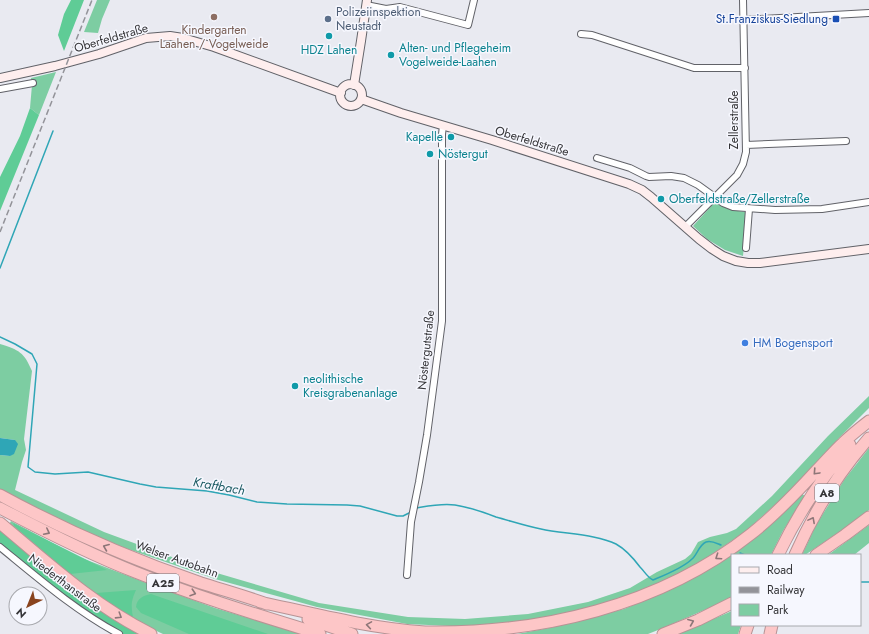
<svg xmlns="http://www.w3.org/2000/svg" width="869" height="634" viewBox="0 0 869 634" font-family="Jost,sans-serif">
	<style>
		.green { fill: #7dcda2 }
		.forest { fill: #5fcc96 }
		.water { fill: #2fa6b6 }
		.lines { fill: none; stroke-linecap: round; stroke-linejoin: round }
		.stream { stroke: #2fa6b6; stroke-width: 1.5 }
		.street-casing { stroke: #616268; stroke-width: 8 }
		.secondary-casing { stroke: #616268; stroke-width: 10 }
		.highway-casing { stroke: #b79395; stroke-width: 13 }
		.street { stroke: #fff; stroke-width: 6 }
		.secondary { stroke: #feeeee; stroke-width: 8 }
		.highway { stroke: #fdc6c7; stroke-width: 11 }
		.rail { stroke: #939399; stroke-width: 1.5; stroke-dasharray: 6 3; stroke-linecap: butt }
		.oneway { stroke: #8e7678 }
		.education-dot { fill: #8d6e63; stroke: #f6f7fe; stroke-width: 1.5 }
		.service-dot { fill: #5c6f8a; stroke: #f6f7fe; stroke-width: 1.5 }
		.transit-dot { fill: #1a4fb4; stroke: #f6f7fe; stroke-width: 1.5 }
		.culture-dot { fill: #0f9aa8; stroke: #f6f7fe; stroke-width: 1.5 }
		.shop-dot { fill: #3f7fe0; stroke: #f6f7fe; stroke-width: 1.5 }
		.labels { text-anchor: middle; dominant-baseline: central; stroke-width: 3; stroke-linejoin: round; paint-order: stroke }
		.shield { fill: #f6f7fe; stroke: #6e6e73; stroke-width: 1 }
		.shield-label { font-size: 11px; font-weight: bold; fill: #343437 }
		.service-label { font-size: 12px; fill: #4e5e75; stroke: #f6f7fe; text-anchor: start }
		.transit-label { font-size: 12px; fill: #164399; stroke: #f6f7fe; text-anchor: end }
		.education-label { font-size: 12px; fill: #785e54; stroke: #f6f7fe }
		.street-label { font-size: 12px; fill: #343437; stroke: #f6f7fe }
		.culture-label { font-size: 12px; fill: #0d838f; stroke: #f6f7fe; text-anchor: start }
		.shop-label { font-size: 12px; fill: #366cbe; stroke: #f6f7fe; text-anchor: start }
		.water-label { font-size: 13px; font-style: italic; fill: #1e5d65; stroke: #f6f7fe }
	</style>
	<rect width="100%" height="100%" fill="#e9eaf1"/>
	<path class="green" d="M 97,0 L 110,0 L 102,19 L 98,33 L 84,32 Z
		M 56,72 L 39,115 L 30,108 L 32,85 L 31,78 Z
		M 715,202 C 726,209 733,211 747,212 L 743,256 L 725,250 L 707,239 L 693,226 Z
		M 0,344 C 19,350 24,352 32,371 L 24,439 L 26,450 L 22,462 L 15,490 L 104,532 L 210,571 L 319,603 L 408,617 L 465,619 L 528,614 L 588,602 L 630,588 L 657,572 L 685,559 L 691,554 L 698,542 L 710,537 L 727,533 L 736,529 L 772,496 L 828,436 L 869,396 L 869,408 L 842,435 L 810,470 L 777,503 L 746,531 L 701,562 L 667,580 L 633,595 L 583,612 L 525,622 L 472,627 L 407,624 L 317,607 L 215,579 L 125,548 L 77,528 L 11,495 L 0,489 L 0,455 L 10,456 L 15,440 L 0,438 Z
		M 869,448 L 869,510 L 857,520 L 805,555 L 802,555 L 816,525 L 844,480 Z
		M 802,494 L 805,496 L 783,531 L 771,555 L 732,555 L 732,598 L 663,628 L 648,634 L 517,634 L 554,627 L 624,609 L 676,587 L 733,553 L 774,522 Z
		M 11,521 L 79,557 L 144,582 L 215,608 L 302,634 L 163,634 L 146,626 L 111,607 L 65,573 L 9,525 Z
		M 869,525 L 869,543 L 854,555 L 828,555 Z
		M 732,611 L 732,625 L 741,625 L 738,634 L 678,634 Z"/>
	<path class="forest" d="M 71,0 L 84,0 L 64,51 L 58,35 L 64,14 Z
		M 30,108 L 39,115 L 0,211 L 0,177 L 20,136 Z
		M 13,523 L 107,570 L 70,574 L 14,526 Z
		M 0,530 L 63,584 L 111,618 L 138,634 L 123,634 L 109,627 L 54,588 L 0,544 Z
		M 136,590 C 131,601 131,606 133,617 L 113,606 L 96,593 Z
		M 151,594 L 268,634 L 189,634 L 141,613 L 136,607 C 137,598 143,596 151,594 Z"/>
	<path class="water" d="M 0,438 L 15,440 L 18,444 L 14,454 L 10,456 L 0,455 Z"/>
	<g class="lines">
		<path class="stream" d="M 0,268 L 53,131
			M 0,337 L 15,344 L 32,354 L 37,364 L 28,467 L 35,472 L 55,474 L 88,472 L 140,484 L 156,487 L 207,491 L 229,495 L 257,502 L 287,504 L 347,505 L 360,506 L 397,516 L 403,516 L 409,513
			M 416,508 C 428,506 442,503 455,505 C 469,507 483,512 496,517 C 511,521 526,526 541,529 C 563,534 596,534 616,544 C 625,549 634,559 640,567 C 645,572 647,577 653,580 C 665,575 683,568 692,559 C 697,555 699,545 706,542 C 711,540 716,543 721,545
			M 740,553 L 745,555
			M 860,582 L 869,582"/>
		<g class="street-casing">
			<path id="street" d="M 366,5 L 386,9 L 400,7 L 468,25 L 474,0
				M 744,20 L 869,13
				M 581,34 L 592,35 L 694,68 L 745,68
				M 0,89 L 33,83
				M 746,145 L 846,141
				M 597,158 L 630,168 L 646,176 L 649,177 L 671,176 L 684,178 L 698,185 L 723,203 L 733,207 L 775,210 L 822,209 L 869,202
				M 685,227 L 737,175 L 743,164 L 746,152 L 743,0
				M 746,248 L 749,209
				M 0,547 C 38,578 76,611 119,634
				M 407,575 L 411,522 L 419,482 L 427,435 L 442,321 L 442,134 L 443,126"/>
		</g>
		<g class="secondary-casing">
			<path id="secondary" d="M 0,78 L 55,66 L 99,54 L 146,38 L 170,36 L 183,38 L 214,47 L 341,93
				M340 95a11 11 0 1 1 22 0a11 11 0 1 1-22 0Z
				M 354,85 L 361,41 L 367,0
				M 361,99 L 401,113 L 492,140 L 629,184 L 642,190 L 651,197 L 699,239 L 712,249 L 723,256 L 736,261 L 748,263 L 760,263 L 869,249"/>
		</g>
		<g class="highway-casing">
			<path id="highway" d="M 0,495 C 64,530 131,559 201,583 C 223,590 245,596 267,604
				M 0,508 C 44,531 89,554 135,572 C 195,596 258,615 320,634
				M 0,523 C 49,564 93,605 151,634
				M 778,555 C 797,516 821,478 850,445
				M 795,555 C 814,512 838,473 869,438
				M 816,555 L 845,535 L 869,517
				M 260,602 C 315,614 369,628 425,632 C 540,634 660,606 751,534 C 775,515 796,493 817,470 C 826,461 834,451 843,443 C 851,435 860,428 869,421
				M 308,619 L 352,634
				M 663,634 L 698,620 L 732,603
				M 745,634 L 748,625
				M 770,634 L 772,625"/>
		</g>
		<use href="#street" class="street"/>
		<use href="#secondary" class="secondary"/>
		<use href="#highway" class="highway"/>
		<path class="rail" d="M 0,232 L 92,0"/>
	</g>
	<defs><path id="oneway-chevron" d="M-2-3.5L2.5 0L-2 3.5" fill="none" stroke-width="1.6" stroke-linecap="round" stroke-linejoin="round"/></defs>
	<g class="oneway">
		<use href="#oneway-chevron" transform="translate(816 472) rotate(133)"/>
		<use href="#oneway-chevron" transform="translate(812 520) rotate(-62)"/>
		<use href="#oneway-chevron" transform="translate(47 532) rotate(27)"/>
		<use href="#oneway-chevron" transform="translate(106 547) rotate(-158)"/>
		<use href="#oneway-chevron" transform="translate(718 557) rotate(146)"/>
		<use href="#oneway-chevron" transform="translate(193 593) rotate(18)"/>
		<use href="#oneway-chevron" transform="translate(119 616) rotate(32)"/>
		<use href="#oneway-chevron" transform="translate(691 622) rotate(-22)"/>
		<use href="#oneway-chevron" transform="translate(369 625) rotate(-171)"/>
	</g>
	<circle class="education-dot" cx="214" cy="17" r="4"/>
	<circle class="service-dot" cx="328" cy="19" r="4"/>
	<rect class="transit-dot" x="832" y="15" width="8" height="8" rx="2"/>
	<g class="culture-dot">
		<circle cx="329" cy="36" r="4"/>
		<circle cx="391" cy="55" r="4"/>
		<circle cx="451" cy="137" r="4"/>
		<circle cx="430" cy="154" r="4"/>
		<circle cx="661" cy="199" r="4"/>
		<circle cx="295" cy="386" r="4"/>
	</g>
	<circle class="shop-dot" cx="745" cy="343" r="4"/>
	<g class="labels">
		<g class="shield">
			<rect x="815" y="484" width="24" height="18" rx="3"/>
			<rect x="147" y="574" width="32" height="18" rx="3"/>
		</g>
		<g class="shield-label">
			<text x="827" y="493">A8</text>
			<text x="163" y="583">A25</text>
		</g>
		<g class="service-label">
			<text x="336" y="12">Polizeiinspektion<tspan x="336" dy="14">Neustadt</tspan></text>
		</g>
		<g class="transit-label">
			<text x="828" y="19">St.Franziskus-Siedlung</text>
		</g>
		<g class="education-label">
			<text x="214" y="30">Kindergarten<tspan x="214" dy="14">Laahen / Vogelweide</tspan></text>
		</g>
		<g class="street-label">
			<text transform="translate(111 38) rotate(-16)">Oberfeldstraße</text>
			<text transform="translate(734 120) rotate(-90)">Zellerstraße</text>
			<text transform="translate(532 141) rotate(17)">Oberfeldstraße</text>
			<text transform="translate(426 350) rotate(-84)">Nöstergutstraße</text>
			<text transform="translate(177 559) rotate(20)">Welser Autobahn</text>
			<text transform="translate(65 583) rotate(37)">Niederthanstraße</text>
		</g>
		<g class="culture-label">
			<text x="399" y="48">Alten- und Pflegeheim<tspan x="399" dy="14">Vogelweide-Laahen</tspan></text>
			<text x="329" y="50" text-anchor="middle">HDZ Lahen</text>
			<text x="443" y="137" text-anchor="end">Kapelle</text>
			<text x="438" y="154">Nöstergut</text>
			<text x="669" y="199">Oberfeldstraße/Zellerstraße</text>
			<text x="303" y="379">neolithische<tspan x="303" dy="14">Kreisgrabenanlage</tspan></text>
		</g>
		<g class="shop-label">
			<text x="753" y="343">HM Bogensport</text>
		</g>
		<g class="water-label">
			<text transform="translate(219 486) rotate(10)">Kraftbach</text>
		</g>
	</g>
	<rect x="731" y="554" width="130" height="72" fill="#f6f7fe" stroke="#a8a9ae"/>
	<rect x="739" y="567" width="20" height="6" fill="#feeeee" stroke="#a8a9ae"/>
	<text x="767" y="574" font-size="12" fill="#343437">Road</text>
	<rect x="739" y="587" width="20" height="6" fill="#939399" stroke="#a8a9ae"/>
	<text x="767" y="594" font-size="12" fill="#343437">Railway</text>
	<rect x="739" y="604" width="20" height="12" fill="#7dcda2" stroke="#a8a9ae"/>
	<text x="767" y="614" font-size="12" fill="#343437">Park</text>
	<g transform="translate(28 606) rotate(223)"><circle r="19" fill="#f6f7fe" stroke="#a8a9ae"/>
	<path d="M0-3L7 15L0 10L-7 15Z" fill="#89431e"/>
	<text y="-6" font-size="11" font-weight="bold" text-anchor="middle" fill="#343437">N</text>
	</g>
</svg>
